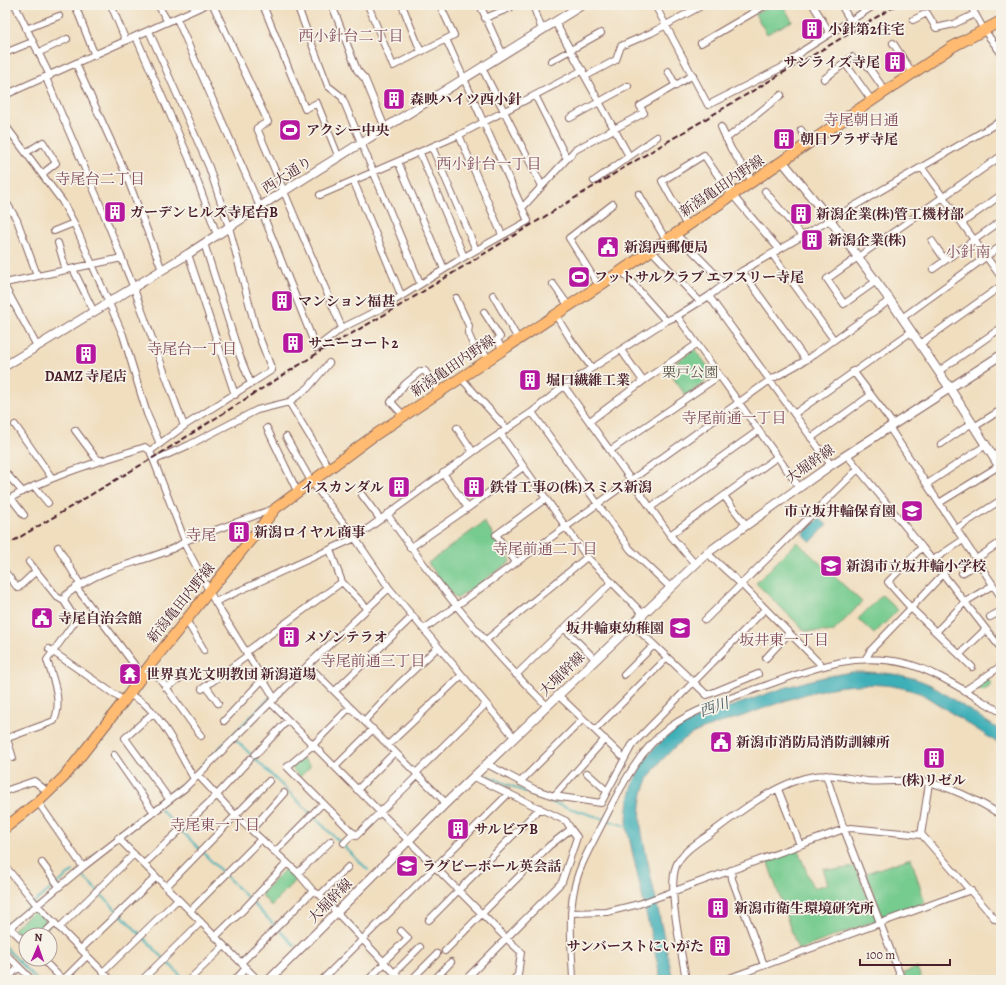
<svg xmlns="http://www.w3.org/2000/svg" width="1006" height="985" viewBox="0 0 1006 985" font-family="Alegreya,'Noto Serif JP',serif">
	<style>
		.green { fill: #76cb8f; stroke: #60755d }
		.water { fill: #3eafb7; stroke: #446771 }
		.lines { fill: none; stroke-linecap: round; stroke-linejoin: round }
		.stream { stroke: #3eafb7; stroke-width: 2 }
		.minor-casing { stroke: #84625f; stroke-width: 8 }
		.tertiary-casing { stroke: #84625f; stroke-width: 10 }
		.primary-casing { stroke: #84625f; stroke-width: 12 }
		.minor { stroke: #fff; stroke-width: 6 }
		.tertiary { stroke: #fff; stroke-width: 8 }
		.primary { stroke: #ffbb71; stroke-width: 10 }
		.rail { stroke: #4a1f2b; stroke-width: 2; stroke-dasharray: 6 3; stroke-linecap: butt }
		.labels { text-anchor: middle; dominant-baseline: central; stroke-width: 3.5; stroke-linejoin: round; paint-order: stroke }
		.poi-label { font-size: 14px; font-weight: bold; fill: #4a1f2b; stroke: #f7f3e8; text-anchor: start }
		.street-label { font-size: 14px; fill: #4a1f2b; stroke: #f7f3e8 }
		.park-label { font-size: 14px; fill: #575349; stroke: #f7f3e8 }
		.neighbourhood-label { font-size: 15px; fill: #7f495a; stroke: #f7f3e8 }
		.water-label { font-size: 15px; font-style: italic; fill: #455963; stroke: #f7f3e8 }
	</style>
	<rect width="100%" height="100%" fill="#f7f3e8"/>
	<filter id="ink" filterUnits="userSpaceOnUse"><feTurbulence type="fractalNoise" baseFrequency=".025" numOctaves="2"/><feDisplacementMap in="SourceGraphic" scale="8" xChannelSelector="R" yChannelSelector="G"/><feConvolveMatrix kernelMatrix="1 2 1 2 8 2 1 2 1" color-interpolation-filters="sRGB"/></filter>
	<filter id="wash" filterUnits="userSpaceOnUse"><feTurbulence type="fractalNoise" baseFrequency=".012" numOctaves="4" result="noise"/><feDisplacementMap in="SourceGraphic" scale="16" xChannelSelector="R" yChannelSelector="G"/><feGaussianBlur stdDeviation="0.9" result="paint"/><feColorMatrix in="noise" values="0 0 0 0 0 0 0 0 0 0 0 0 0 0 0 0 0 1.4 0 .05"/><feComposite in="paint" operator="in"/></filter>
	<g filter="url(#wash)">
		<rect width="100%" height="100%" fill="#f0debf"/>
		<path class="green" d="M 772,5 L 783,5 L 792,21 L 767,34 L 755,14 Z
			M 695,349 L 714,375 L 686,396 L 667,369 Z
			M 484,522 L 510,559 L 510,562 L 458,598 L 455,598 L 428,563 Z
			M 797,542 L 862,602 L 833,632 L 805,631 L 756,583 Z
			M 882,595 L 898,610 L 874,634 L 858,619 Z
			M 987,677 L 992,685 L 983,691 L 974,687 Z
			M 302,758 L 311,766 L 300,777 L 292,769 L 293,766 Z
			M 798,850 L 813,888 L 828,884 L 823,868 L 834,870 L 855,867 L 877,920 L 798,950 L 767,860 Z
			M 911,858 L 925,903 L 883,918 L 866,873 Z
			M 285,869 L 289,869 L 297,878 L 271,906 L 261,894 Z
			M 36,909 L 50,926 L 41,935 L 26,935 L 26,941 L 13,929 Z
			M 917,968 L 922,980 L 906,980 L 904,973 Z"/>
		<path class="water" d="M 819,518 L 827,525 L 811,542 L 803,534 Z
			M 852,672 C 880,672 906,673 931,685 L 1001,731 L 1001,745 L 922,694 C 901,686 879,683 856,685 C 817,687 779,703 743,716 C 727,721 709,726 694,733 C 685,738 675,746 668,754 C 641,779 637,805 643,839 L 673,980 L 661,980 L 627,828 C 626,777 649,741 695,719 C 712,712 730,707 747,701 C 781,688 816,677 852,672 Z"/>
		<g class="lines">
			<path class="stream" d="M 235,739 L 368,870
				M 194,774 L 270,697
				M 488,776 L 547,801 L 629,827
				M 160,809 L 295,946
				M 93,856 L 191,777
				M 79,872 L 185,980
				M 5,926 L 73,871
				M 5,947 L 37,980"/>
		</g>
	</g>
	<g filter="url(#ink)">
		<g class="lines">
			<g class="minor-casing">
				<path id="minor" d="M 15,5 L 50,76
					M 75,5 L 95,56
					M 111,5 L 126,41
					M 158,5 L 168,22
					M 213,5 L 268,122 L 257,128 L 342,328
					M 263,5 L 305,109 L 317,103 L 339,158
					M 297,5 L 328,86 L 342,97 L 420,283
					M 332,5 L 357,70 L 365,79 L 385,128
					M 368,5 L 393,66 L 454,35 L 440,5
					M 402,5 L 421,52
					M 480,5 L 503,55
					M 533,5 L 542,30
					M 655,5 L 708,105 L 787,65 L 804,50 L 875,5
					M 813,5 L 830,33
					M 841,5 L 850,20
					M 970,5 L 984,30 L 1001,53
					M 485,18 L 510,8
					M 177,19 L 260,207 L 316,348 L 342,328 L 384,307 L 464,257 L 528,221 L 446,39
					M 913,20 L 927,13 L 936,28 L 954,24 L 975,14
					M 555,22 L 629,156
					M 26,29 L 59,16
					M 149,31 L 209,167 L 229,227 L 255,326 L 272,370 L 184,426
					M 136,37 L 189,158 L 217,235
					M 701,43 L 766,5
					M 893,43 L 913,74
					M 5,53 L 32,42
					M 38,53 L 67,39
					M 852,57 L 845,63 L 872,101
					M 551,61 L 601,33
					M 76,64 L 125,172 L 162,270
					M 867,65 L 886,92
					M 482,68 L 542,186
					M 668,71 L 676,86
					M 586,76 L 616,60 L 621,46 L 651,33 L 703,5
					M 46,78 L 97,197 L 133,286 L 184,426 L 150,451 L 185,541
					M 824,79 L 845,63
					M 5,95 L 205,5
					M 535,95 L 567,159
					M 570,118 L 628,86
					M 5,125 L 62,201 L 74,223 L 123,335 L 147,414 L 160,444
					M 721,127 L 731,149 L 753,182
					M 801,130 L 810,143
					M 459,135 L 502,235
					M 726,139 L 781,95
					M 432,147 L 476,250
					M 27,152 L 43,142 L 56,163 L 42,174
					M 420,153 L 464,257
					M 398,162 L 444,269
					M 922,168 L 1001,277
					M 594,181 L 657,137
					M 354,182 L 401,295
					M 765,191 L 802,236
					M 639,194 L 666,240
					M 320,195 L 459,135 L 583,70
					M 5,200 L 17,220 L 37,275
					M 522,208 L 575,150 L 644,113 L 640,106 L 693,75
					M 962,223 L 1001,195
					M 687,226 L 662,181 L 704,155 C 725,189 753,219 779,249
					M 54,231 L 74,223
					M 675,233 L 725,284
					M 932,241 L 945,260
					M 58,243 L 66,270
					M 204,243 L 239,354 L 251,384
					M 651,250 L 700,302
					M 188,254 L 235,395
					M 772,254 L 834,340
					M 73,269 L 94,312
					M 933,269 L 1001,221
					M 621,270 L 666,321
					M 742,271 L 806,360
					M 875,282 L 844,304 L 827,279 L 1001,156
					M 5,283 L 122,258
					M 553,284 L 568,305
					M 599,286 L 569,238 L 613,204
					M 5,287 L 37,346
					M 493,295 L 518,339
					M 709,296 L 831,465
					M 456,298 L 469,326 L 468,333 L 475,349 L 484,352 L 488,359
					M 484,312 L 500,337 L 497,340 L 503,350
					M 555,314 L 571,340 L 592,368
					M 677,316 L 799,487
					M 902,318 L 1001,246
					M 920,344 L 1001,286
					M 621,350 L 643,381
					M 853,371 L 893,424
					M 939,371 L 1001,328
					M 461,378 L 506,428
					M 564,386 L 670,535 L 695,564
					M 289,402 L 329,468
					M 532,412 L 630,549 L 670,587
					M 794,414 L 911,332
					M 404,416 L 391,402 L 405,384 L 421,371 L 425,371 L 439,392
					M 590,421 L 643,381 L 697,344
					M 15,425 L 52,478
					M 889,427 L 1001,597
					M 974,427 L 1001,410
					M 267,428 L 297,491
					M 457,428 L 473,452
					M 75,430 L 95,457 L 101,461
					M 500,433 L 587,557 L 642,613
					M 286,437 L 311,481 L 355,538 L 389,588 L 514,737
					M 811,438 L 871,395
					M 941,444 L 972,423
					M 611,450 L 719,376
					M 847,455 L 922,547 L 888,582 L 911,608 L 871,650 L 866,658
					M 155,460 L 189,445 L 257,410 L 289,402 L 308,388 L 329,363
					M 5,472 L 22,491
					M 443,473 L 468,508
					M 927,484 L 986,445
					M 34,486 L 48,503
					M 362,495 L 380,519
					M 724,496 L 746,525
					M 11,498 L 24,515
					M 5,501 C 49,476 97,462 145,447 L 150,451
					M 939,503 L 999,466
					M 651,507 L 758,431
					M 387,514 C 435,582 488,648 547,706
					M 956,529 L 1001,500
					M 670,535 L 777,457
					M 184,543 L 215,602 L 275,699
					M 58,547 L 80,584
					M 922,547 L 999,646 L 1001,645
					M 410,548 L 468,508 L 523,467
					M 330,550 L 342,582 L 367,608
					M 707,553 L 742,585 L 821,665
					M 976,559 L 1001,542
					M 933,560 L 963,540
					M 29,562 L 57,597 L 64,601
					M 516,562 L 496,535 L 545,499
					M 5,572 L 18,588 L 36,571
					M 944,573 L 911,608 L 972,667
					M 962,573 L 979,563
					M 76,587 L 142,675
					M 215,602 L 355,538 L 473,452 L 532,412 L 564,386 L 666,321 L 677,316 L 709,296 L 742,271 L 1001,121
					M 990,617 L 1001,611
					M 186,620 L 204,650
					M 705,620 L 858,469
					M 632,624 L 707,695 L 758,674
					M 424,629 L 770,380 L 806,360 L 890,300
					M 565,629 L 596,660
					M 936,632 L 965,602 L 993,585
					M 486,640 L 587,557
					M 49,649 L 124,701
					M 246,652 L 342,582
					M 960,654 L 985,630
					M 766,658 L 789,633
					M 150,665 L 201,736
					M 308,665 L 446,803
					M 516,675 L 612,582
					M 624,675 L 654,645
					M 206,686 L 218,703
					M 166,688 L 183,676
					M 202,689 L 247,656
					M 335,691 L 413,616
					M 964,691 L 1001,666
					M 129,694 C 134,698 140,700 145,704 C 166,724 180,754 194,779
					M 559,696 L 624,758
					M 271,703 L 506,938 L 521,952 L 518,975 L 513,980
					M 350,707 L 313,745 L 287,767 L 356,836 L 418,775
					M 153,713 L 125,738 L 169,799
					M 224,721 L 263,679
					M 364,721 L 398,685 L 438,647
					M 595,730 L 667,658
					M 5,739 L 54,721 C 63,702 53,679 47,660 L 76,620 L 64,601 L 66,595 C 79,585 93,577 108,571 C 125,564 175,552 185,541 L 276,508
					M 7,739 L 13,758
					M 388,745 L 462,675
					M 114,755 L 153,811
					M 255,755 L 288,720
					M 487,764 L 534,789 L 554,796 L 601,803 L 632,745 L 765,609
					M 335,767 L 373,729
					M 416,773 L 486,704
					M 587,773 L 607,791
					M 198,775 L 236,816 L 298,873 L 313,891 L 320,895 L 401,980
					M 826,775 L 844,829 L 902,980
					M 520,782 L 583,719
					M 778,789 L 800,845
					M 357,790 L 395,752
					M 5,791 L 34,781 L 48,792
					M 554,796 L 605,739
					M 38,802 L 83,867
					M 252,829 L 284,793
					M 921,835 L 929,783
					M 118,838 L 258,980
					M 344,843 L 354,833
					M 275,852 L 323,803
					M 42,863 L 59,886
					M 144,864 L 217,795 L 250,759
					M 5,866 L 36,904 L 111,980
					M 731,870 L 732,879 L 764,965
					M 298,873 L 331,841
					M 166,887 L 269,781
					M 320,895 L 348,867
					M 190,911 L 261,839
					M 571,913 L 607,912 L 639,904 L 844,829 L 851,828 L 922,835 L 995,919 L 1001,921
					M 429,920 L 540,808
					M 10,928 L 26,943
					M 59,928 L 134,854
					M 5,932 L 83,867 L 185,788 L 308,665 L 389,588
					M 42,935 L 55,923
					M 215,937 L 244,909 L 286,864
					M 81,949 L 156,877
					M 445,951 L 549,846 L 571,829 L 566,821 L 474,777
					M 5,953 L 32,980
					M 42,959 L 63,980
					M 383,962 L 408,938 L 401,931
					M 241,963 L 313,891
					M 103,972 L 178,899
					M 394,973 L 420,947
					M 6,980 L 19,967
					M 63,980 L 87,956
					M 142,980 L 201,922
					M 189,980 L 224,946
					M 235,980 L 246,968
					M 322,980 L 509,793
					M 368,980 L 385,963
					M 411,980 L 437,954
					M 434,980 L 451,962
					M 465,980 L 562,882 L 577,837 L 571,829
					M 573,980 C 572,951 568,919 574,890 C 578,868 590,848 600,828 C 618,793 637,751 670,727 C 699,706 738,696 770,684 C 817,667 854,652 904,663 C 936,670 972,696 1001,712
					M 686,980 C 682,953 667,890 676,866 C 682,850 705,838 718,828 C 742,810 770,789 798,780 C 825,771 840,777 867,781 C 884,783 903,779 921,781 C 945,784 981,802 1001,815
					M 724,980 L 971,890"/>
			</g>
			<g class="tertiary-casing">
				<path id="tertiary" d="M 783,162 L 831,221 L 890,300 L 949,387 L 1001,469
					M 5,366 L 188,254 L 284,191 L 582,5
					M 269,980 L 446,803 L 707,553 L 831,465 L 1001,355"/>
			</g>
			<g class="primary-casing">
				<path id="primary" d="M 5,828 L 38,802 L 64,777 L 124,701 L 150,665 L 276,508 L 372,437 L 599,286 L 828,130 L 952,47 L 1001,21"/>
			</g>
			<use href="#minor" class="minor"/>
			<use href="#tertiary" class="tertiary"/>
			<use href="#primary" class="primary"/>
			<path class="rail" d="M 5,546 L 161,453 L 321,351 L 396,308 L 635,161 L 897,5"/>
		</g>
	</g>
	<defs>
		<g id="building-square" transform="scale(1.15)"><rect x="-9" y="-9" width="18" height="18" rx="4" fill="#b5179e" stroke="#f7f3e8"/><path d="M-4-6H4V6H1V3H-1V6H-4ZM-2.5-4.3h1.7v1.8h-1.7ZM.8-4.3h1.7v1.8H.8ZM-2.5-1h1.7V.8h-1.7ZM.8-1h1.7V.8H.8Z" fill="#fff"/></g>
		<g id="stadium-square" transform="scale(1.15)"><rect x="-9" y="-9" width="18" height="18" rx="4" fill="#b5179e" stroke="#f7f3e8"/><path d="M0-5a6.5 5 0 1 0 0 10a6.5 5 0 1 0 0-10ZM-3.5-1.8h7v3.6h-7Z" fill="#fff"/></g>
		<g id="civic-square" transform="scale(1.15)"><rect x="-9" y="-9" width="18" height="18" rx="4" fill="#b5179e" stroke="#f7f3e8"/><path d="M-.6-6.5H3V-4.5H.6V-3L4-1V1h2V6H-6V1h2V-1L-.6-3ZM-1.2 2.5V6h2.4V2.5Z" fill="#fff"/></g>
		<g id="school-square" transform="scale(1.15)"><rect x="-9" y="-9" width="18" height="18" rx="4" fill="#b5179e" stroke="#f7f3e8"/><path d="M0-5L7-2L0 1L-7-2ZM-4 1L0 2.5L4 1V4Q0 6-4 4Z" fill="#fff"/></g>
		<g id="temple-square" transform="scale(1.15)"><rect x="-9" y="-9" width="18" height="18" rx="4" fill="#b5179e" stroke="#f7f3e8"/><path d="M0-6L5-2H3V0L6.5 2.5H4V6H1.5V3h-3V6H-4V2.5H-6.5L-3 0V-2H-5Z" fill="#fff"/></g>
	</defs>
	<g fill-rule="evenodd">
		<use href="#building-square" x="812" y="29"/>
		<use href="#building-square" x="895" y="62"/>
		<use href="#building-square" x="394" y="99"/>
		<use href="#stadium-square" x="290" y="130"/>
		<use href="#building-square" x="784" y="139"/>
		<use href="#building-square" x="115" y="212"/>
		<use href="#building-square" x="801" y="214"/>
		<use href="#building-square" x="812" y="240"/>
		<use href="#civic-square" x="608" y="247"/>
		<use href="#stadium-square" x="579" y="277"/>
		<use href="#building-square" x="282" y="301"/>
		<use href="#building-square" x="293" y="343"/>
		<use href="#building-square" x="86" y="354"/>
		<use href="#building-square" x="530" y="380"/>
		<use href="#building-square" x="399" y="487"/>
		<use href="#building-square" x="474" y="487"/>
		<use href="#school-square" x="912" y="511"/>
		<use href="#building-square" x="239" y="532"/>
		<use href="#school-square" x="831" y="566"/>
		<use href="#civic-square" x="42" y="618"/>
		<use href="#school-square" x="680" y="628"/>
		<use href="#building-square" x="289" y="637"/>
		<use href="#temple-square" x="130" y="674"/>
		<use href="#civic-square" x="721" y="742"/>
		<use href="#building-square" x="934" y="758"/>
		<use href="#building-square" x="458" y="829"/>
		<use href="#school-square" x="407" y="866"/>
		<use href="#building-square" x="718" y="908"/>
		<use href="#building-square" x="720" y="946"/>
	</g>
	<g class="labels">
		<g class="poi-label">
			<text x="828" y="29">小針第2住宅</text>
			<text x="880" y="62" text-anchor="end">サンライズ寺尾</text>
			<text x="410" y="99">森映ハイツ西小針</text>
			<text x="306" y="130">アクシー中央</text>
			<text x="800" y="139">朝日プラザ寺尾</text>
			<text x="130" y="212">ガーデンヒルズ寺尾台B</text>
			<text x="816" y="214">新潟企業(株)管工機材部</text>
			<text x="828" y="240">新潟企業(株)</text>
			<text x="624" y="247">新潟西郵便局</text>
			<text x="594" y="277">フットサルクラブ エフスリー寺尾</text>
			<text x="298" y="301">マンション福甚</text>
			<text x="308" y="343">サニーコート2</text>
			<text x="86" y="376" text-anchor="middle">DAMZ 寺尾店</text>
			<text x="546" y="380">堀口繊維工業</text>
			<text x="384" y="487" text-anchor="end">イスカンダル</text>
			<text x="490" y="487">鉄骨工事の(株)スミス新潟</text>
			<text x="896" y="511" text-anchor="end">市立坂井輪保育園</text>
			<text x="254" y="532">新潟ロイヤル商事</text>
			<text x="846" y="566">新潟市立坂井輪小学校</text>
			<text x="58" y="618">寺尾自治会館</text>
			<text x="664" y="628" text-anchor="end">坂井輪東幼稚園</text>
			<text x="304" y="637">メゾンテラオ</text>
			<text x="146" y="674">世界真光文明教団 新潟道場</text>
			<text x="736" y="742">新潟市消防局消防訓練所</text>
			<text x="934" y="780" text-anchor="middle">(株)リゼル</text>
			<text x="474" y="829">サルビアB</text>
			<text x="422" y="866">ラグビーボール英会話</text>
			<text x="734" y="908">新潟市衛生環境研究所</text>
			<text x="704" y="946" text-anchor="end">サンバーストにいがた</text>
		</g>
		<g class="street-label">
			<text transform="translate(287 175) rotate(-32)">西大通り</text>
			<text transform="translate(722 186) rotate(-34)">新潟亀田内野線</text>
			<text transform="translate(453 366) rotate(-34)">新潟亀田内野線</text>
			<text transform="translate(810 464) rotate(-35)">大堀幹線</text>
			<text transform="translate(181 603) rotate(-51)">新潟亀田内野線</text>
			<text transform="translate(562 674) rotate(-44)">大堀幹線</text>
			<text transform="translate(330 901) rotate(-45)">大堀幹線</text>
		</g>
		<g class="park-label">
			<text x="690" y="372">栗戸公園</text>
		</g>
		<g class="neighbourhood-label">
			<text x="351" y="36">西小針台二丁目</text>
			<text x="861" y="120">寺尾朝日通</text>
			<text x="489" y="164">西小針台一丁目</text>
			<text x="100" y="179">寺尾台二丁目</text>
			<text x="968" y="252">小針南</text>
			<text x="192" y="349">寺尾台一丁目</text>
			<text x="734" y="418">寺尾前通一丁目</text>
			<text x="201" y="535">寺尾</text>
			<text x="545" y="549">寺尾前通二丁目</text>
			<text x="784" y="640">坂井東一丁目</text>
			<text x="373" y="661">寺尾前通三丁目</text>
			<text x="215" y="825">寺尾東一丁目</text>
		</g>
		<g class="water-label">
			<text transform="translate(714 707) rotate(-18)">西川</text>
		</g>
	</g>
	<rect width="1006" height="985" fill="none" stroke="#f7f3e8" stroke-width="20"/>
	<g transform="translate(38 947) rotate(2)"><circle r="19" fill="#f7f3e8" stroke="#b29e9c"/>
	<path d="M0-3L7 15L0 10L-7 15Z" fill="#b5179e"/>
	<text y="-6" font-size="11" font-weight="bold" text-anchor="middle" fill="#4a1f2b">N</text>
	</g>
	<path d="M860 959v6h90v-6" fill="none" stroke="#4a1f2b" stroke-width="2"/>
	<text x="866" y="959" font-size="12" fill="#4a1f2b" stroke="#f7f3e8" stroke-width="3" paint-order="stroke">100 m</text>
</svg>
